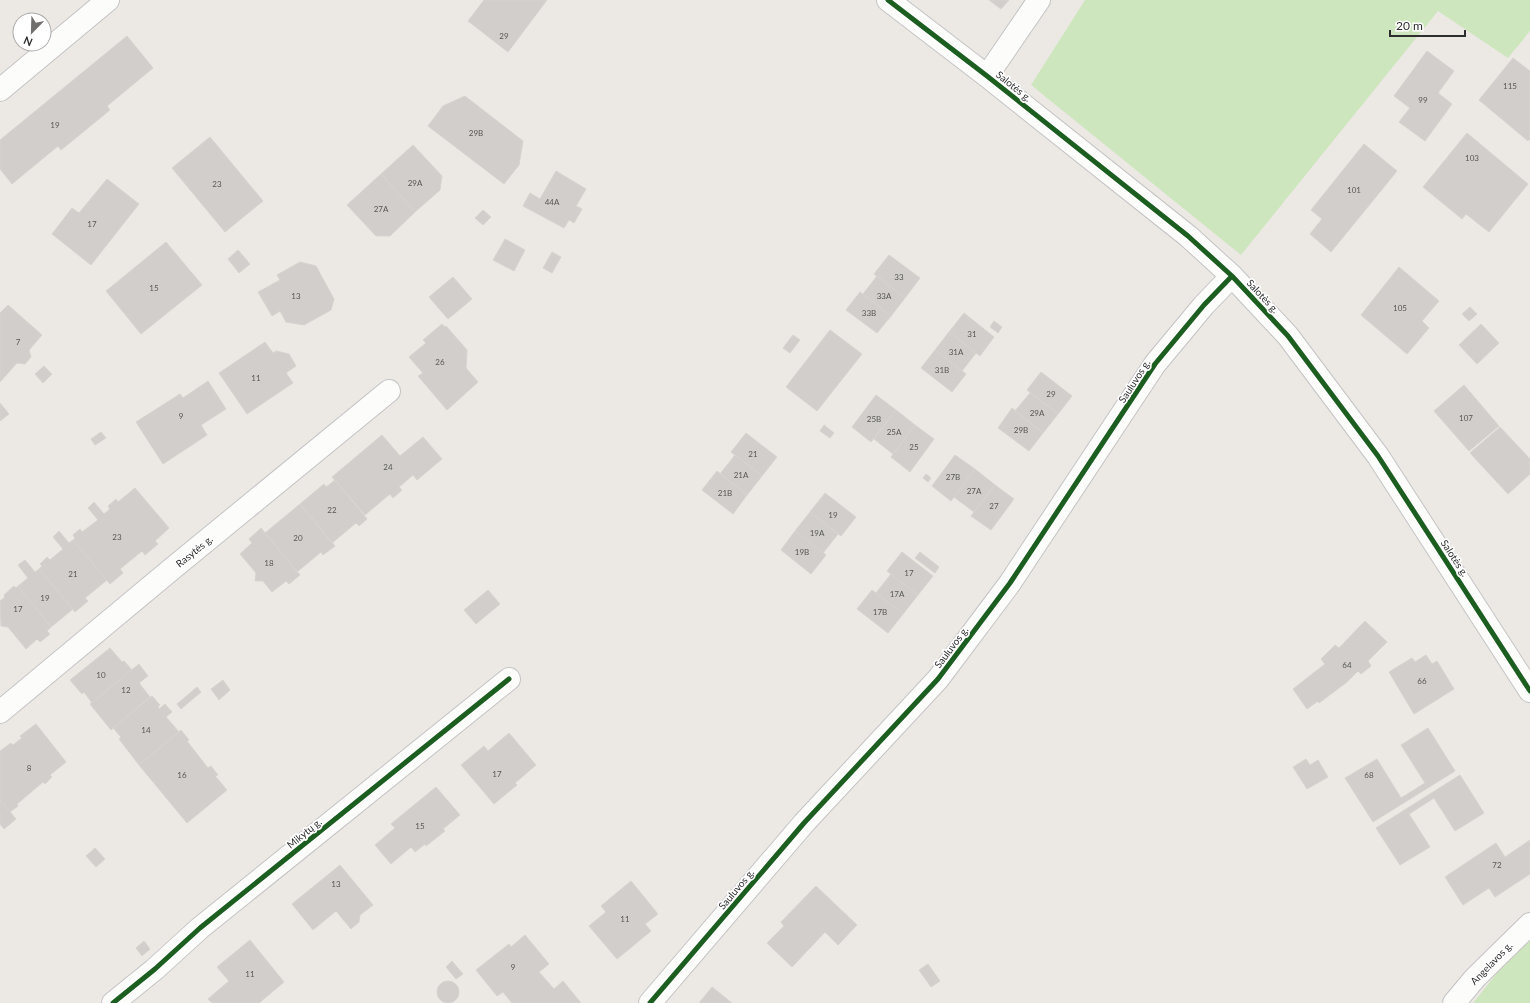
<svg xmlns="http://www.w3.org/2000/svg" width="1530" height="1003" viewBox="0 0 1530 1003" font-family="Lato,sans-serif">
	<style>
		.green { fill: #cee6be }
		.building { fill: #d1cecb; stroke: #d7d4d0 }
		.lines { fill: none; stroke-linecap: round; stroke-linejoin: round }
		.minor-casing { stroke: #c5c4c5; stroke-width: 24 }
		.minor { stroke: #fcfcfb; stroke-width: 22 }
		.cycleway-casing { stroke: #fff; stroke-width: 8 }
		.cycleway { stroke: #1b5e20; stroke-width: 5 }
		.labels { text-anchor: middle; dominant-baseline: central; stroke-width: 3.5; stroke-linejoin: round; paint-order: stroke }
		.number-label { font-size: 8px; fill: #585857 }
		.street-label { font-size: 10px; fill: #2e2e2e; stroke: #fff }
	</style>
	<rect width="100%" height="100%" fill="#ece8e4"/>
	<path class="green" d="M 1085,0 L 1530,0 L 1530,31 L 1508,58 L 1438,11 L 1241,255 L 1031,85 Z
		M 1530,939 L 1530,1003 L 1473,1003 L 1497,973 Z"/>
	<path class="building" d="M 484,0 L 547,0 L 508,52 L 468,21 Z
		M 989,0 L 1009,0 L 1001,9 Z
		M 127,36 L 153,68 L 107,106 L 110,110 L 61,150 L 58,146 L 12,184 L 0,169 L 0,140 Z
		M 1427,51 L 1454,71 L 1438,93 L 1452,104 L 1425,141 L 1399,122 L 1410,108 L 1394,96 Z
		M 1513,58 L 1530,71 L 1530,139 L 1528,141 L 1479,100 Z
		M 465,96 L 523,141 L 519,165 L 504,184 L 428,126 L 443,106 Z
		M 1467,133 L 1528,184 L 1489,232 L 1466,214 L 1462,219 L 1423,187 Z
		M 210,137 L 263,201 L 225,232 L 172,168 Z
		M 1364,144 L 1397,171 L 1331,252 L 1310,234 L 1322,219 L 1311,210 Z
		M 413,145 L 442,176 L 440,190 L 415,212 L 381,174 Z
		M 556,171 L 586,189 L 576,206 L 582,209 L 574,223 L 569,220 L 564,228 L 523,206 L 530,193 L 540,199 Z
		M 381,174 L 415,212 L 390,236 L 376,236 L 347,205 Z
		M 107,179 L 139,204 L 91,265 L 52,234 L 72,208 L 79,213 Z
		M 483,210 L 491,217 L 483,225 L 475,218 Z
		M 505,239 L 525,250 L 514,271 L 493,260 Z
		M 166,242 L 202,285 L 141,334 L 106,291 Z
		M 238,250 L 250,264 L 239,273 L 228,259 Z
		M 552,252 L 561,257 L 552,273 L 543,268 Z
		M 889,255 L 920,278 L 905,298 L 874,274 Z
		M 300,262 L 316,266 L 334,299 L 331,310 L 304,325 L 286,322 L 280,311 L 272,316 L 258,292 L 280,280 L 277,275 Z
		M 1399,267 L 1439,301 L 1422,321 L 1429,328 L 1407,354 L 1361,315 Z
		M 877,276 L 905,298 L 891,316 L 863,294 Z
		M 453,277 L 472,299 L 448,319 L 429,297 Z
		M 860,292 L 891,316 L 877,333 L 846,310 Z
		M 8,305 L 42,335 L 29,350 L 31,357 L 25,364 L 17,363 L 0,382 L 0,313 Z
		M 1470,307 L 1477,314 L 1469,321 L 1462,314 Z
		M 964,313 L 994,337 L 980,356 L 949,332 Z
		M 994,321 L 1002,327 L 998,333 L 990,327 Z
		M 442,324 L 445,327 L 446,326 L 467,350 L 466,368 L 478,382 L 447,410 L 418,376 L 423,373 L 409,357 L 426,343 L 423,340 Z
		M 1481,324 L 1499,343 L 1477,364 L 1459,345 Z
		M 830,330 L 862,354 L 817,411 L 786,387 Z
		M 949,332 L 976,353 L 962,371 L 935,350 Z
		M 793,335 L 800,340 L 790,353 L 783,348 Z
		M 265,342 L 273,353 L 276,351 L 289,354 L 296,366 L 286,373 L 293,383 L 247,414 L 219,373 Z
		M 935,350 L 966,374 L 952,392 L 921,368 Z
		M 44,366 L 52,374 L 43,383 L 35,374 Z
		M 1041,372 L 1072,396 L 1058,414 L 1027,390 Z
		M 208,381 L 226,409 L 201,425 L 207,435 L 163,464 L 136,422 L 180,394 L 183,398 Z
		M 1464,385 L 1499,426 L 1469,451 L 1434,411 Z
		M 1030,393 L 1058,414 L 1043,433 L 1015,411 Z
		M 876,395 L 896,410 L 871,442 L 852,427 Z
		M 0,403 L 9,414 L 0,421 Z
		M 1012,408 L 1043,433 L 1029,451 L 998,428 Z
		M 896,410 L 915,425 L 893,454 L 874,439 Z
		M 824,425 L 834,433 L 830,438 L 820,431 Z
		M 915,425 L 934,439 L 910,472 L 891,457 Z
		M 1500,427 L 1530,459 L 1530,474 L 1508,494 L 1470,453 Z
		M 101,432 L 106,438 L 95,445 L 91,439 Z
		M 746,433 L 777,457 L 762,476 L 731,452 Z
		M 382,435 L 400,456 L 423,437 L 442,459 L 417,480 L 413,475 L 399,487 L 402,490 L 393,498 L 390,494 L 365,515 L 332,477 Z
		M 735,455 L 762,476 L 747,495 L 720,474 Z
		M 955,455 L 975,469 L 951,501 L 932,486 Z
		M 975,469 L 995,485 L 974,512 L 954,497 Z
		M 717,471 L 747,495 L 733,514 L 702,490 Z
		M 926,474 L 931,478 L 928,482 L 923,478 Z
		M 335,480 L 367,519 L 359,526 L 356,523 L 332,543 L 300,504 L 324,484 L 326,487 Z
		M 995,485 L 1014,499 L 991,530 L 971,516 Z
		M 135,488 L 169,528 L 155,541 L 158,544 L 145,555 L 142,551 L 120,569 L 123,573 L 110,584 L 73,540 L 75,538 L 73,535 L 80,529 L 82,532 L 98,520 L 88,508 L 94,502 L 104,514 L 110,509 L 108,506 L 116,499 L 118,502 Z
		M 825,493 L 856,517 L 841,536 L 810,512 Z
		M 300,504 L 335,546 L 323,555 L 321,552 L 297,572 L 265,533 Z
		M 810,512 L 838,534 L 823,553 L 795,531 Z
		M 261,528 L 300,575 L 289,584 L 286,581 L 272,592 L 263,581 L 255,581 L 256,573 L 240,554 L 252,543 L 249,539 Z
		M 59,531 L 69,543 L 73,540 L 107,580 L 85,598 L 88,601 L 75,612 L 39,569 L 42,566 L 40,564 L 47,557 L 50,560 L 63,549 L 53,537 Z
		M 795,531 L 826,555 L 811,574 L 781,550 Z
		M 902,552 L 933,576 L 918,595 L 887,571 Z
		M 920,552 L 939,567 L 935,573 L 915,558 Z
		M 25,560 L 35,572 L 39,569 L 73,609 L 51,627 L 18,586 L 28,578 L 18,565 Z
		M 891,574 L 918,595 L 903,614 L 876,593 Z
		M 14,586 L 16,588 L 18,586 L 51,627 L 47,631 L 50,634 L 40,642 L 37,639 L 26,649 L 8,627 L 1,626 L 0,601 L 5,597 L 4,595 Z
		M 488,590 L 500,604 L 476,624 L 464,610 Z
		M 872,590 L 903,614 L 888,633 L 857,609 Z
		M 1365,621 L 1387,642 L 1368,661 L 1371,666 L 1361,674 L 1358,671 L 1347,682 L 1319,703 L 1318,701 L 1307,709 L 1293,689 L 1325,664 L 1321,659 L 1335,645 L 1339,648 Z
		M 110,648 L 122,662 L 124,661 L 132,670 L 92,703 L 84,692 L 82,694 L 70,680 Z
		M 1426,655 L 1432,664 L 1437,661 L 1454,689 L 1414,714 L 1389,672 L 1412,658 L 1415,662 Z
		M 139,664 L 148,676 L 139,683 L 150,697 L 111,730 L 90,704 Z
		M 223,680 L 230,690 L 219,700 L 211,689 Z
		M 197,687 L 201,692 L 181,709 L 177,704 Z
		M 152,696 L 160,705 L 158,706 L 159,709 L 165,704 L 172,712 L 166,717 L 179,732 L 139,765 L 119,739 L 121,737 L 113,728 Z
		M 36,724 L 66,762 L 50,775 L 52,777 L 45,784 L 43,782 L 17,804 L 18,806 L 10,812 L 0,800 L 0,751 L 11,743 L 13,745 L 22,738 L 20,736 Z
		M 1428,728 L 1455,771 L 1373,822 L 1345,778 L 1377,759 L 1401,798 L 1425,783 L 1401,745 Z
		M 181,730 L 189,740 L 187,741 L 208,768 L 211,766 L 218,775 L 215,776 L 227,790 L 187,823 L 139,765 Z
		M 509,733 L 536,765 L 515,783 L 517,785 L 494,804 L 461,765 L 484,746 L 488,751 Z
		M 1306,759 L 1310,765 L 1318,760 L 1328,777 L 1307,789 L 1293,767 Z
		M 1460,775 L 1484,813 L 1455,831 L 1434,798 L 1409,814 L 1430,847 L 1400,865 L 1376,828 Z
		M 436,787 L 460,815 L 443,829 L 445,831 L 426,846 L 425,844 L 415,852 L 411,847 L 391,864 L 375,845 L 395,828 L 391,824 Z
		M 0,800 L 16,819 L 4,829 L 0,824 Z
		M 1530,840 L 1530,874 L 1495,897 L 1489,888 L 1463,905 L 1445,877 L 1496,843 L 1505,857 Z
		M 95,848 L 105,859 L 96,867 L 86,856 Z
		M 340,865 L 373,905 L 360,915 L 359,922 L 351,929 L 336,911 L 313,930 L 292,904 Z
		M 631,881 L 658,914 L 645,924 L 651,931 L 617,959 L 589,926 L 606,912 L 601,906 Z
		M 816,886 L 857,925 L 838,945 L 825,932 L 792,967 L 767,943 L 784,926 L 781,922 Z
		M 525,935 L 549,964 L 539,972 L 554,989 L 563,981 L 581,1003 L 512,1003 L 503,992 L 497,996 L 476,970 L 509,944 L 511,947 Z
		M 250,940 L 284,982 L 259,1003 L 212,1003 L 208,999 L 229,981 L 217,967 Z
		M 144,941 L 150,949 L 142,956 L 136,948 Z
		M 452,961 L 463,974 L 456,979 L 446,967 Z
		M 928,964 L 940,981 L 931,987 L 919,970 Z
		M437 992a11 11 0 1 1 22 0a11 11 0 1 1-22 0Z
		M 712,987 L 732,1003 L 699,1003 Z"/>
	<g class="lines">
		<g class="minor-casing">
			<path id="minor" d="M 888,0 L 987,76 L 1188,236 L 1232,276 L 1288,336 L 1378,456 L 1530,691
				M 987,76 L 1039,0
				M 0,90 L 108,0
				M 0,712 L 173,568 L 389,391
				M 113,1003 L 155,969 L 200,928 L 509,679
				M 650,1003 L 804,823 L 938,679 L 1010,583 L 1155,364 L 1204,305 L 1232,276
				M 1454,1003 L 1475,978 L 1530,924"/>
		</g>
		<use href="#minor" class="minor"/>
		<g class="cycleway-casing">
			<path id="cycleway" d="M 888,0 L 987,76 L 1188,236 L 1232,276 L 1288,336 L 1378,456 L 1530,691
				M 113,1003 L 155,969 L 200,928 L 509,679
				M 650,1003 L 804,823 L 938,679 L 1010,583 L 1155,364 L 1204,305 L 1232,276"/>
		</g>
		<use href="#cycleway" class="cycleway"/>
	</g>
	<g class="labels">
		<g class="number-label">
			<text x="504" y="36">29</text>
			<text x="1510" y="86">115</text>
			<text x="1423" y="100">99</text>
			<text x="55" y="125">19</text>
			<text x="476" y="133">29B</text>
			<text x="1472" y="158">103</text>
			<text x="415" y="183">29A</text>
			<text x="217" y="184">23</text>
			<text x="1354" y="190">101</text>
			<text x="552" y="202">44A</text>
			<text x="381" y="209">27A</text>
			<text x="92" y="224">17</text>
			<text x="899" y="277">33</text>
			<text x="154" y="288">15</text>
			<text x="296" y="296">13</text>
			<text x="884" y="296">33A</text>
			<text x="1400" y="308">105</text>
			<text x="869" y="313">33B</text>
			<text x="972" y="334">31</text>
			<text x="18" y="342">7</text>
			<text x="956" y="352">31A</text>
			<text x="440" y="362">26</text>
			<text x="942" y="370">31B</text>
			<text x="256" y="378">11</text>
			<text x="1051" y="394">29</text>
			<text x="1037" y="413">29A</text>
			<text x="181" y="416">9</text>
			<text x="1466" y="418">107</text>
			<text x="874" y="419">25B</text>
			<text x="1021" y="430">29B</text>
			<text x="894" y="432">25A</text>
			<text x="914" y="447">25</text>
			<text x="753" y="454">21</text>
			<text x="388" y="467">24</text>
			<text x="741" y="475">21A</text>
			<text x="953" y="477">27B</text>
			<text x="974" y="491">27A</text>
			<text x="725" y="493">21B</text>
			<text x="994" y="506">27</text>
			<text x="332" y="510">22</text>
			<text x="833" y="515">19</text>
			<text x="817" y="533">19A</text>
			<text x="117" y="537">23</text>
			<text x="298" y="538">20</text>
			<text x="802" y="552">19B</text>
			<text x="269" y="563">18</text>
			<text x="909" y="573">17</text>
			<text x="73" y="574">21</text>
			<text x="897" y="594">17A</text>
			<text x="45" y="598">19</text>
			<text x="18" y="609">17</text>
			<text x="880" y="612">17B</text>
			<text x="1347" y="665">64</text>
			<text x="101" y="675">10</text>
			<text x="1422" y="681">66</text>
			<text x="126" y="690">12</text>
			<text x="146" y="730">14</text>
			<text x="29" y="768">8</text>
			<text x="497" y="774">17</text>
			<text x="182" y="775">16</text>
			<text x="1369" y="775">68</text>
			<text x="420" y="826">15</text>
			<text x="1497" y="865">72</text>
			<text x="336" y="884">13</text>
			<text x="625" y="919">11</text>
			<text x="513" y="967">9</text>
			<text x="250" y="974">11</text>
		</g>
		<g class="street-label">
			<text transform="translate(1014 86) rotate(39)">Salotės g.</text>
			<text transform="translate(1263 296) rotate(47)">Salotės g.</text>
			<text transform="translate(1134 381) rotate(-57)">Sauluvos g.</text>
			<text transform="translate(194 551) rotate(-39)">Rasytės g.</text>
			<text transform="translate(1455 558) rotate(57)">Salotės g.</text>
			<text transform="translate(951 647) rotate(-53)">Sauluvos g.</text>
			<text transform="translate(304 833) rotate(-39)">Mikytų g.</text>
			<text transform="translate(736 889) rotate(-50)">Sauluvos g.</text>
			<text transform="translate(1491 963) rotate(-46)">Angelavos g.</text>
		</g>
	</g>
	<g transform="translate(32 32) rotate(203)"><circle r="19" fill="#ffffff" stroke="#ababab"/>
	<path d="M0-3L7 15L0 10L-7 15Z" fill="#706f6e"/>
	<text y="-6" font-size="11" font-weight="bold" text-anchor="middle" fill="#2e2e2e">N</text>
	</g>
	<path d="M1390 30v6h75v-6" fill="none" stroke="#2e2e2e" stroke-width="2"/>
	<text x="1396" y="30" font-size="12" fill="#2e2e2e" stroke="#ffffff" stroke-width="3" paint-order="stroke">20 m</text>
</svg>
